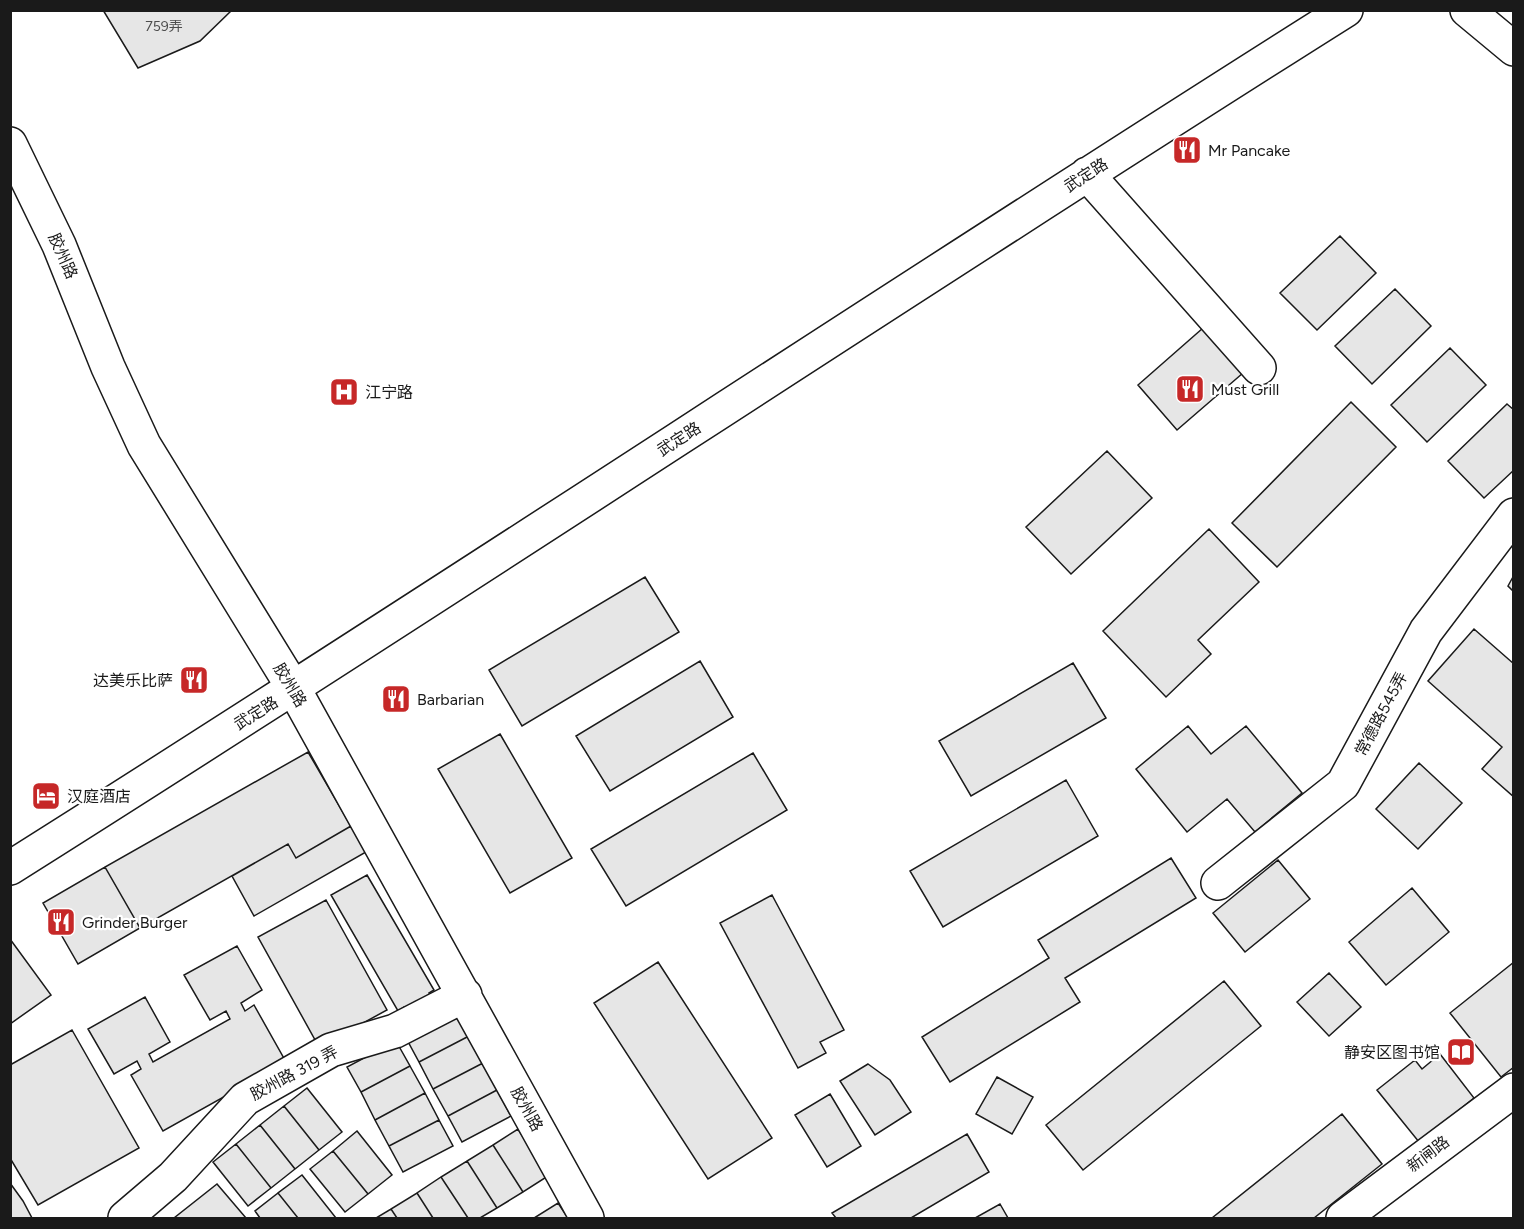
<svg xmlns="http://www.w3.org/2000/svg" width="1524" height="1229" viewBox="0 0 1524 1229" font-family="Figtree,'Noto Sans SC',sans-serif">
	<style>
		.building { fill: #e6e6e6; stroke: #1a1a1a; stroke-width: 1.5 }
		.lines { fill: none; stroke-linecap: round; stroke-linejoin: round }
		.minor-casing { stroke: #1a1a1a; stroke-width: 36 }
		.major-casing { stroke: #1a1a1a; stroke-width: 36 }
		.minor { stroke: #fff; stroke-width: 33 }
		.major { stroke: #fff; stroke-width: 33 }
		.labels { text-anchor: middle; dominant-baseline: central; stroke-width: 4.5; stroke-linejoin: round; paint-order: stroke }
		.number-label { font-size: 14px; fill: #4d4d4d }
		.poi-label { font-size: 16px; fill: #1a1a1a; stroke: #fff; text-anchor: start }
		.street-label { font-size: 16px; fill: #1a1a1a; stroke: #fff }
	</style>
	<rect width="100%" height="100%" fill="#fff"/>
	<path class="building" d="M 103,10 L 232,10 L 200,41 L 138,68 Z
		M 1340,236 L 1376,273 L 1317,330 L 1280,293 Z
		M 1395,289 L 1431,326 L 1372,384 L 1335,346 Z
		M 1203,328 L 1243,373 L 1177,430 L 1138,385 Z
		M 1450,348 L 1486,385 L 1427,442 L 1391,405 Z
		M 1351,402 L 1396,447 L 1277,567 L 1232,523 Z
		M 1507,404 L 1514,410 L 1514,470 L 1484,498 L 1448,461 Z
		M 1107,451 L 1152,498 L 1071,574 L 1026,527 Z
		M 1209,529 L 1259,582 L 1198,640 L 1211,654 L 1166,697 L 1103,631 Z
		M 1514,575 L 1514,592 L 1508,586 Z
		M 645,577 L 679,632 L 522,726 L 489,670 Z
		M 1474,629 L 1514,664 L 1514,797 L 1482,769 L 1502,747 L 1428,681 Z
		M 700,661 L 733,717 L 610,791 L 576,736 Z
		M 1073,663 L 1106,718 L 971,796 L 939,741 Z
		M 1188,726 L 1211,754 L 1246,726 L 1302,793 L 1255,832 L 1227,799 L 1187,832 L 1136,769 Z
		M 500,734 L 572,858 L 510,893 L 438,769 Z
		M 308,752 L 351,826 L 296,858 L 288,844 L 140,928 L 105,867 Z
		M 753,753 L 787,810 L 626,906 L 591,849 Z
		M 1419,763 L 1462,803 L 1418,849 L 1376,809 Z
		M 1066,780 L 1098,836 L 943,927 L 910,871 Z
		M 351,826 L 366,852 L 254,916 L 232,876 L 288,844 L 296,858 Z
		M 1171,858 L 1196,898 L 1065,978 L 1080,1002 L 950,1082 L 922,1037 L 1049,958 L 1038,940 Z
		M 1278,860 L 1310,899 L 1245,952 L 1213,913 Z
		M 105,867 L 140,928 L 78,964 L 43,903 Z
		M 367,875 L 434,990 L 429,993 L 435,1002 L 409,1017 L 404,1007 L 398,1011 L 331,895 Z
		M 1412,888 L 1449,932 L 1386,985 L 1349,942 Z
		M 772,895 L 844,1030 L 820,1042 L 826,1053 L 798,1068 L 720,923 Z
		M 326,900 L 387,1010 L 319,1047 L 258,937 Z
		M 10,939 L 51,995 L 10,1024 Z
		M 237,946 L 262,990 L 241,1003 L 245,1011 L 254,1005 L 286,1062 L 163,1131 L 131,1075 L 141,1069 L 137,1061 L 114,1074 L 88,1029 L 145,997 L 170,1042 L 149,1054 L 153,1062 L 230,1019 L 226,1011 L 210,1020 L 184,975 Z
		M 658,962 L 772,1138 L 708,1179 L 594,1003 Z
		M 1514,962 L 1514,1067 L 1501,1077 L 1450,1013 Z
		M 1329,973 L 1361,1007 L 1329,1036 L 1297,1002 Z
		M 1224,981 L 1261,1026 L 1083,1170 L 1046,1125 Z
		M 455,1010 L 469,1036 L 419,1062 L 405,1036 Z
		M 72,1030 L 139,1148 L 38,1205 L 10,1158 L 10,1065 Z
		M 469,1036 L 483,1063 L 433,1089 L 419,1062 Z
		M 396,1041 L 410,1066 L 361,1092 L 347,1067 Z
		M 1440,1054 L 1474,1098 L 1419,1142 L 1377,1090 L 1415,1060 L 1422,1069 Z
		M 483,1063 L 497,1090 L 448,1116 L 433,1089 Z
		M 868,1064 L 890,1080 L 911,1112 L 875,1135 L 840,1081 Z
		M 410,1066 L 425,1093 L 375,1120 L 361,1092 Z
		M 997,1077 L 1033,1097 L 1012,1134 L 976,1114 Z
		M 307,1088 L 342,1132 L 319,1150 L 284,1106 Z
		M 497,1090 L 511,1116 L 462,1142 L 448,1116 Z
		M 425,1093 L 439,1120 L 389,1146 L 375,1120 Z
		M 830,1094 L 861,1146 L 827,1167 L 795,1115 Z
		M 284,1106 L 319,1150 L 295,1169 L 260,1125 Z
		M 1342,1114 L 1382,1164 L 1314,1218 L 1212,1218 Z
		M 439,1120 L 453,1146 L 403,1172 L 389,1146 Z
		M 260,1125 L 295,1169 L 271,1188 L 236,1144 Z
		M 518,1129 L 548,1176 L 523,1192 L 493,1145 Z
		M 357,1131 L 392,1175 L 368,1194 L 333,1151 Z
		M 967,1134 L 989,1172 L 911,1218 L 836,1218 L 832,1213 Z
		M 236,1144 L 271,1188 L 248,1206 L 213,1162 Z
		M 493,1145 L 523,1192 L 497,1208 L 467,1161 Z
		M 333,1151 L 368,1194 L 345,1212 L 310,1169 Z
		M 467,1161 L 497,1208 L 480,1218 L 468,1218 L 441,1177 Z
		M 302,1175 L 336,1218 L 298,1218 L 278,1193 Z
		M 441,1177 L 468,1218 L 433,1218 L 417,1193 Z
		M 10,1183 L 23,1201 L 32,1218 L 10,1218 Z
		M 217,1184 L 246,1218 L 174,1218 Z
		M 278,1193 L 298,1218 L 260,1218 L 255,1211 Z
		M 417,1193 L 433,1218 L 397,1218 L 391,1209 Z
		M 558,1203 L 568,1218 L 534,1218 Z
		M 1000,1204 L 1008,1218 L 975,1218 Z
		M 391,1209 L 397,1218 L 376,1218 Z"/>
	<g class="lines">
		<g class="minor-casing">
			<path id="minor" d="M 10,144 L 59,245 L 108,367 L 144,445 L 294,689 L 587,1218
				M 1087,174 L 1259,368
				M 10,868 C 458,586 898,292 1346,10
				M 1218,883 L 1343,784 L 1426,631 L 1514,515
				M 125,1218 L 173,1177 L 245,1099 L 331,1050 L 395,1031 L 465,995"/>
		</g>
		<g class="major-casing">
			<path id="major" d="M 1467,10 L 1514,49
				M 1343,1218 L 1514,1090"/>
		</g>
		<use href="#minor" class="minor"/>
		<use href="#major" class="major"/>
	</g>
	<defs>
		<g id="restaurant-square" transform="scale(1.5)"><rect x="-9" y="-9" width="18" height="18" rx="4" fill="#c62828" stroke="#fff"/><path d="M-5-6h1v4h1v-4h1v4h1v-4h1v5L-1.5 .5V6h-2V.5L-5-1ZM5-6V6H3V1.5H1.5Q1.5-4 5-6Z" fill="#fff"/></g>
		<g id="hospital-square" transform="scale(1.5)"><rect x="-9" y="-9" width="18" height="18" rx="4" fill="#c62828" stroke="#fff"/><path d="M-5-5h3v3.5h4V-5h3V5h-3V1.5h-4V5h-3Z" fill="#fff"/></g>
		<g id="hotel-square" transform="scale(1.5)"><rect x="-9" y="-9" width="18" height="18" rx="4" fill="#c62828" stroke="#fff"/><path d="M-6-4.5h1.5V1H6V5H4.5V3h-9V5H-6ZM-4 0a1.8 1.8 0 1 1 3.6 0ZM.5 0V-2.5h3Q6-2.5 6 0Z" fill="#fff"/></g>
		<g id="library-square" transform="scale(1.5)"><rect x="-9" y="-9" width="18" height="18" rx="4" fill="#c62828" stroke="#fff"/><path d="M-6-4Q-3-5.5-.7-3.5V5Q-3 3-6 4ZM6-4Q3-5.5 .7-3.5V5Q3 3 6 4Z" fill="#fff"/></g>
	</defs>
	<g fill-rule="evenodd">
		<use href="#restaurant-square" x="1187" y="150"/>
		<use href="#restaurant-square" x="1190" y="389"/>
		<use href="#hospital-square" x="344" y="392"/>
		<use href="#restaurant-square" x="194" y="680"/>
		<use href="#restaurant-square" x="396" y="699"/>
		<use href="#hotel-square" x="46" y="796"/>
		<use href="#restaurant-square" x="61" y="922"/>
		<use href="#library-square" x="1461" y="1052"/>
	</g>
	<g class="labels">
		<g class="number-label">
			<text x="164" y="26">759弄</text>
		</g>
		<g class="poi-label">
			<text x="1208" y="150">Mr Pancake</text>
			<text x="1211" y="389">Must Grill</text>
			<text x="365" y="392">江宁路</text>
			<text x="173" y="680" text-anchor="end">达美乐比萨</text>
			<text x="417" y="699">Barbarian</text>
			<text x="67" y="796">汉庭酒店</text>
			<text x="82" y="922">Grinder Burger</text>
			<text x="1440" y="1052" text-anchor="end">静安区图书馆</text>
		</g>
		<g class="street-label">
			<text transform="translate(1086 175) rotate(-33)">武定路</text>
			<text transform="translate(63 256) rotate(66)">胶州路</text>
			<text transform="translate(679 439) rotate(-33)">武定路</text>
			<text transform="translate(290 685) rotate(59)">胶州路</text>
			<text transform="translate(256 713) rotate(-32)">武定路</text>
			<text transform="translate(1381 714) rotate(-62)">常德路545弄</text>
			<text transform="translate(294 1073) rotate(-28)">胶州路 319 弄</text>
			<text transform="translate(527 1109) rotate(61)">胶州路</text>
			<text transform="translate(1428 1154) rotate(-37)">新闸路</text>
		</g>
	</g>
	<rect width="1524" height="1229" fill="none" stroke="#1a1a1a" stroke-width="24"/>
</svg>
